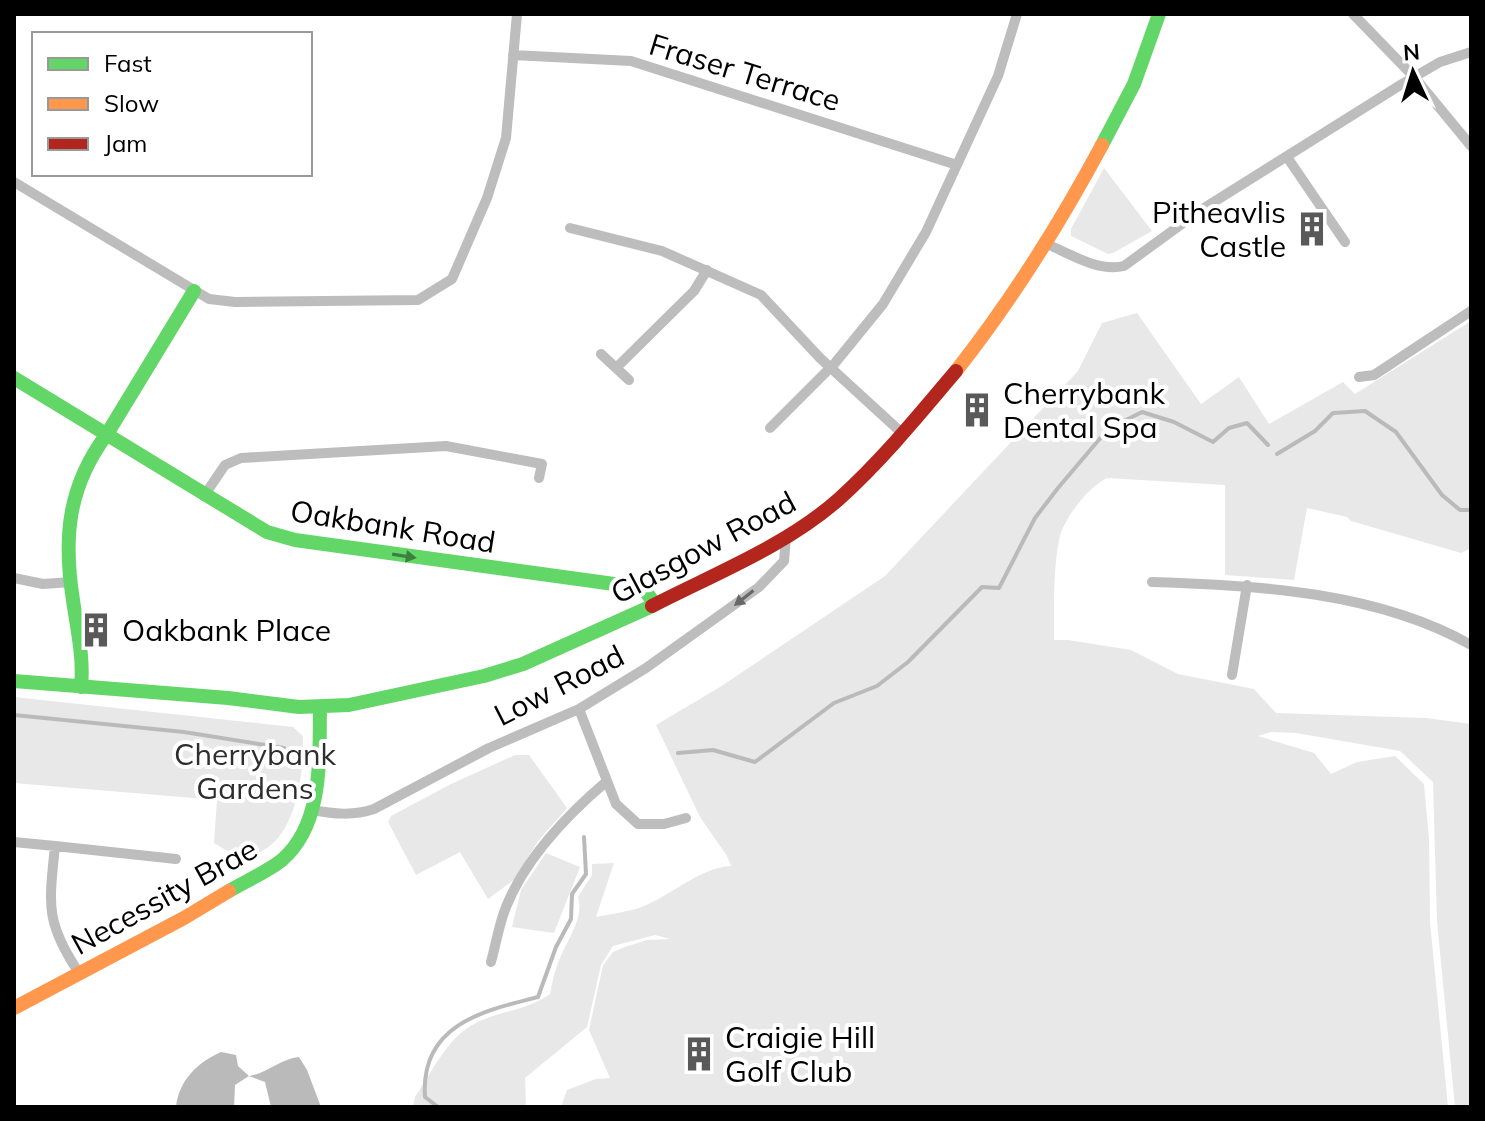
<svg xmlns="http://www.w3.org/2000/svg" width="1485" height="1121" viewBox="0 0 1485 1121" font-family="Mulish,sans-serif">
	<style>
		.green { fill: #e8e8e8 }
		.water { fill: #bababa }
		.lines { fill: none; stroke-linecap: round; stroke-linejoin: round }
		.stream { stroke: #bababa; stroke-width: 4 }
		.street { stroke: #bdbdbd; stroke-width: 10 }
		.fast { stroke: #63d668; stroke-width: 14 }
		.slow { stroke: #ff974d; stroke-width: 14 }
		.jam { stroke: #b3261e; stroke-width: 14 }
		.oneway { fill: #3b803e }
		.oneway2 { fill: #686868 }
		.labels { text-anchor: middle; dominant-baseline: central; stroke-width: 8; stroke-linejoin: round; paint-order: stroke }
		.street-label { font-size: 30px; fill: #000; stroke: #fff }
		.poi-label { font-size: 30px; fill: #000; stroke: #fff; text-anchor: start }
		.park-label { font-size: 30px; fill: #2d2d2d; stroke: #fff }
	</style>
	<rect width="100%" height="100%" fill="#fff"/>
	<path class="green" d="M 1104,168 L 1152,231 L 1113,253 L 1108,254 L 1071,236 L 1071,229 Z
		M 1137,313 L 1201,404 L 1239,377 L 1269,424 L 1343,382 L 1355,394 L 1471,321 L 1471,548 L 1461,553 L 1351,521 L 1347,517 L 1307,508 L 1294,580 L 1225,575 L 1225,485 L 1107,478 C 1089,486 1063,519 1059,540 C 1053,572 1054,607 1054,640 L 1068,640 L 1131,650 L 1178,674 L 1254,689 L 1276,713 L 1426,718 L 1471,724 L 1471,1107 L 1455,1107 L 1437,921 L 1433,782 L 1400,751 L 1296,733 L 1271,732 L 1258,736 L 1314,753 L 1331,774 L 1357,762 L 1395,756 L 1424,784 L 1429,839 L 1430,922 L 1448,1107 L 561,1107 L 567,1090 L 596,1079 L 610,1078 L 589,1030 L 603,965 L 613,952 L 622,948 L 647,940 L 670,939 L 655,935 L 613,946 L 601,965 L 587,1027 L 525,1078 L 526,1107 L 413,1107 L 415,1097 C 432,1072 447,1038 474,1024 C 500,1010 524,1012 550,994 C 552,984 554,973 558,963 C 565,943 585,918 578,897 L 592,875 L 592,864 L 614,863 L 596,917 C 610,914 626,912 639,908 C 670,897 700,867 731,866 L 727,856 L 700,817 L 656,725 L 720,687 L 885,576 L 1078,371 L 1102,323 Z
		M 14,697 L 293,727 L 303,736 C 304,768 298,822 272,844 C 264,851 253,856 244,861 L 214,843 L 217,800 L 14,783 Z
		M 515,755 L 529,755 L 567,808 L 538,841 L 515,879 L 488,899 L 460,852 L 416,875 L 388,822 L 391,816 L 451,784 Z
		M 546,853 L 580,867 L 554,933 L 512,927 L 521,890 Z"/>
	<path class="water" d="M 221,1052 L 236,1055 L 238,1066 L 249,1076 C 268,1073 280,1059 299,1057 L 307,1070 L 321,1107 L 271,1107 L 265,1082 L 249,1076 L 235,1085 L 234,1107 L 176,1107 C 179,1080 198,1062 221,1052 Z"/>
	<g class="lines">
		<path class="stream" d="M 1277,454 L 1315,431 L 1333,413 L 1365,411 L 1396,432 L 1442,495 L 1460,510 L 1471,510
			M 14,715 L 184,732 L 284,748
			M 678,753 L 713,750 L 755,762 L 834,703 L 877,686 L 908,662 L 982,587 L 999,588 L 1035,518 L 1058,488 L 1108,429 L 1142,412 L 1174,422 L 1213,442 L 1229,428 L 1247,423 L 1268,445
			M 438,1107 L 425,1097 C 420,1025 482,1011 538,997 L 556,947 L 571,919 L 572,894 L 586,874 L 584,837"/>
		<path class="street" d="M 1353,14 L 1415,78 L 1471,146
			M 513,55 L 631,61 L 957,165
			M 1287,157 L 1345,242
			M 14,182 L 209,299 L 235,302 L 418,300 L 452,279 L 487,198 L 506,138 L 517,14
			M 570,228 L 662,251 L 761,295 L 820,358 L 903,434
			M 1047,244 C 1070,254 1098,272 1124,266 L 1201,210 L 1402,84 L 1440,62 L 1471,52
			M 601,354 L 629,380
			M 616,368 L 694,291 L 707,270
			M 1359,377 L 1374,375 L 1471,311
			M 770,428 L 835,363 L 883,304 L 926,232 L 998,76 L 1017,14
			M 204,496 L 225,465 L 241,458 L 446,446 L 542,464 L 539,478
			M 14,578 L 43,584 L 71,582
			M 1152,582 C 1257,585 1378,592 1471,645
			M 1232,675 L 1247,585
			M 579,709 L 616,804 L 638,824 L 664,824 L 686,818
			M 312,810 C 334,814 353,816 374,809 L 489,748 L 579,709 L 646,668 L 759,587 L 784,561 L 786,537
			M 14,842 L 55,846 C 49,905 45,922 79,973
			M 55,846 L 176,859
			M 491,962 C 496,944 499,924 506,907 C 526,857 567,815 607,781"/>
		<path class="fast" d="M 1102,145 L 1134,84 L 1159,14
			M 14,378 L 267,532 L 295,540 L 643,588 L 655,604
			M 14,681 L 228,698 L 299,707 L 349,705 L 484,676 L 523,664 L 652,606
			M 81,687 C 84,657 77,629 73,600 C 63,537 68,486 107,434 L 194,291
			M 229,891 C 246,881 267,872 282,860 C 324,824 319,757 320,708"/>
		<path class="slow" d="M 956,371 C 1012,300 1059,225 1102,145
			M 14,1008 L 184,918 L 229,891"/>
		<path class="jam" d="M 652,606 C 714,574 786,546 839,499 C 882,460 919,415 956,371"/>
	</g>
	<defs><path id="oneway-solid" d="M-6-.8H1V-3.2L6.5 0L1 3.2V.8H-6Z" transform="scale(2)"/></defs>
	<use class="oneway" href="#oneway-solid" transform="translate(404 556) rotate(9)"/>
	<use class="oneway2" href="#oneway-solid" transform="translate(744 598) rotate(142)"/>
	<defs>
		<g id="building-bare" transform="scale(2.76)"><path d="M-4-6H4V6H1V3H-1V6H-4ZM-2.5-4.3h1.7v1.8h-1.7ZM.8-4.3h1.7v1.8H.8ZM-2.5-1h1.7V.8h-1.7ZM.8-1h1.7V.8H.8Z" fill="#595959" stroke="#fff" stroke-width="2.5" paint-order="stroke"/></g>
	</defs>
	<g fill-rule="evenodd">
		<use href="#building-bare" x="1312" y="229"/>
		<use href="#building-bare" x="977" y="410"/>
		<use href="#building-bare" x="96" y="630"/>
		<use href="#building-bare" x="699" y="1054"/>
	</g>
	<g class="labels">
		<g class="street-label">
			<text transform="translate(745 72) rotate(17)">Fraser Terrace</text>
			<text transform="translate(393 526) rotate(9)">Oakbank Road</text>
			<text transform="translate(703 547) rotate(-28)">Glasgow Road</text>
			<text transform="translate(559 685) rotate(-27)">Low Road</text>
			<text transform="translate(164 896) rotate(-29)">Necessity Brae</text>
		</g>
		<g class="poi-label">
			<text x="1286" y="212" text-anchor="end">Pitheavlis<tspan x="1286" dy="34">Castle</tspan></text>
			<text x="1003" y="393">Cherrybank<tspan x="1003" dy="34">Dental Spa</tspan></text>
			<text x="122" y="630">Oakbank Place</text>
			<text x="725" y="1037">Craigie Hill<tspan x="725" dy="34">Golf Club</tspan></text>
		</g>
		<g class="park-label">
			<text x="255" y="754">Cherrybank<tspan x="255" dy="34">Gardens</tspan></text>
		</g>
	</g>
	<rect width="1485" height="1121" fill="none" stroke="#000000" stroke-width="32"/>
	<rect x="32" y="32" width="280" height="144" fill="#ffffff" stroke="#999999" stroke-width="2"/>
	<rect x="48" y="58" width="40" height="12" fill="#63d668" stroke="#999999" stroke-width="2"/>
	<text x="104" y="72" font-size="24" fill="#000000">Fast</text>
	<rect x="48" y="98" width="40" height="12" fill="#ff974d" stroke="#999999" stroke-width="2"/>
	<text x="104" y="112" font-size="24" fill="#000000">Slow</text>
	<rect x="48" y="138" width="40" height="12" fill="#b3261e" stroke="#999999" stroke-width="2"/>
	<text x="104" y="152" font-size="24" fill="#000000">Jam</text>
	<g transform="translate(1413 72) rotate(356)" stroke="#ffffff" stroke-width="6" paint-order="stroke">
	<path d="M0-6L14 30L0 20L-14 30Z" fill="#000000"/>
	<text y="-12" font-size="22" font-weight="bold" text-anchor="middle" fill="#000000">N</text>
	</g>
</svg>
